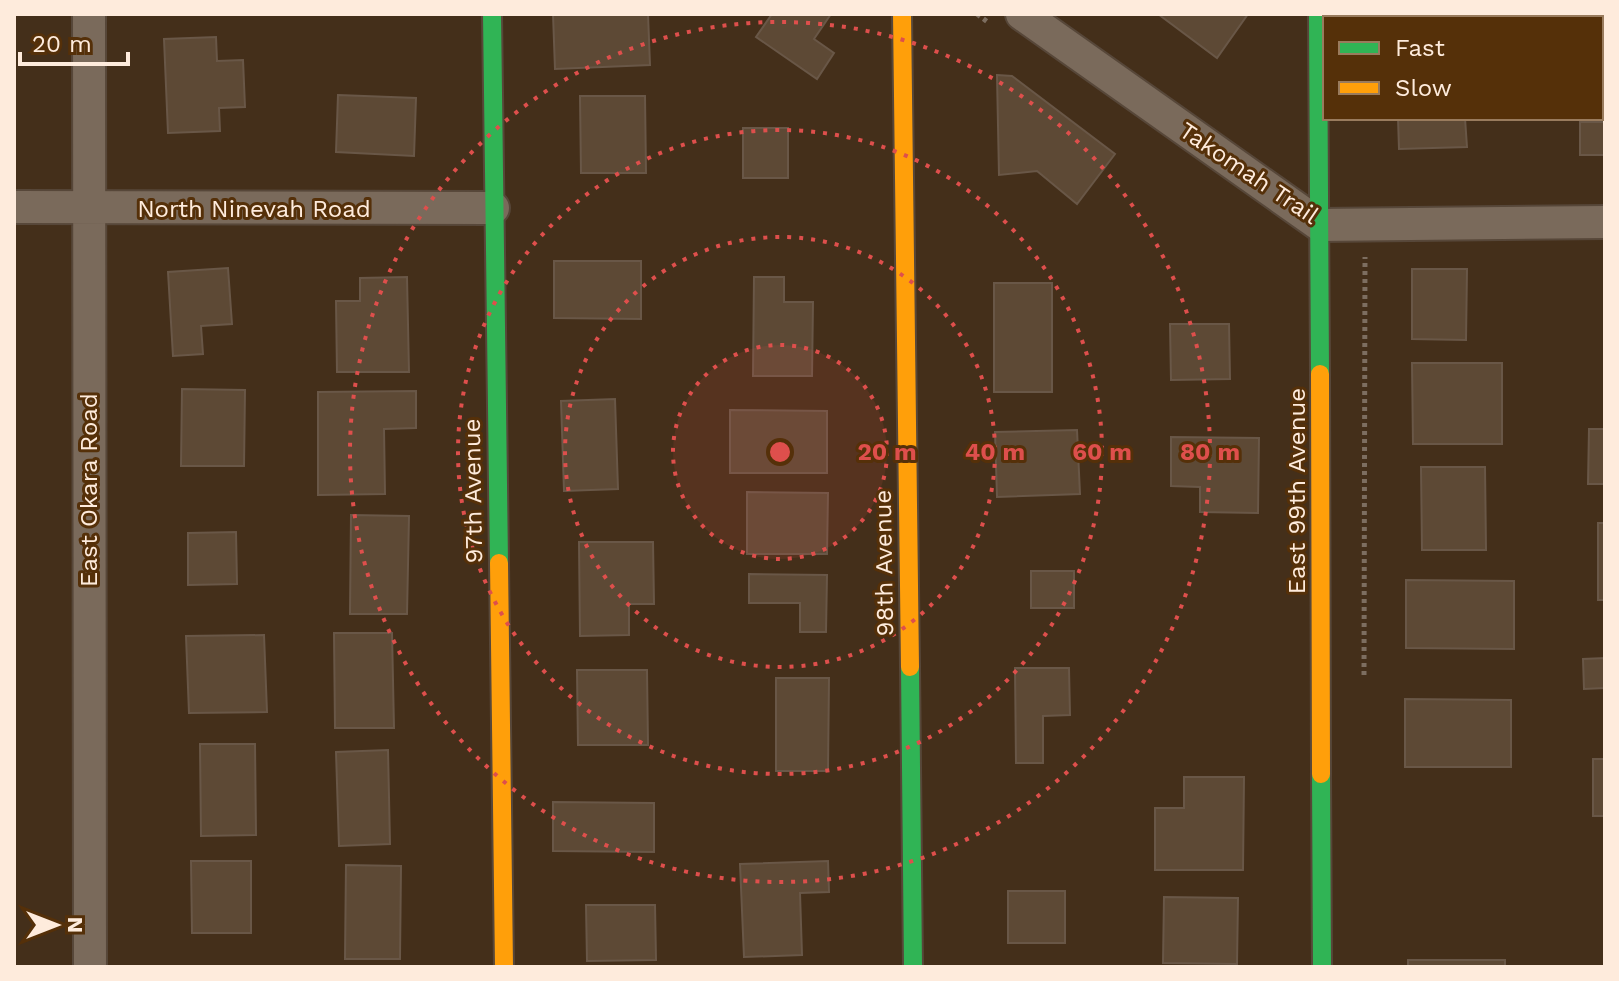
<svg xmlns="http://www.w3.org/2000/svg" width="1619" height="981" viewBox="0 0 1619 981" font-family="'Work Sans',sans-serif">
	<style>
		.building { fill: #5d4935; stroke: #695747; stroke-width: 2 }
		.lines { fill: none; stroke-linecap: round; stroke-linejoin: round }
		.street-casing { stroke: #574739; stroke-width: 36 }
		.fast-casing { stroke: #574739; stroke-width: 22 }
		.slow-casing { stroke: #574739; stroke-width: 22 }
		.path { stroke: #7d6e60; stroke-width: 5; stroke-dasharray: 4 4; stroke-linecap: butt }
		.street { stroke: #7a6a5b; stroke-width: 32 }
		.fast { stroke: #30b455; stroke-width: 18 }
		.slow { stroke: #ff9f0a; stroke-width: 18 }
		.ring { fill: none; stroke: #de4f4c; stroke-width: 4; stroke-dasharray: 4 8 }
		.labels { text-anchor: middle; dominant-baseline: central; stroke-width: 6; stroke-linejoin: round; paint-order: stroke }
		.street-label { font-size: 24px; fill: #feebdc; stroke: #553009 }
		.centre { fill: #de4f4c; stroke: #553009; stroke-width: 4 }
		.ring-label { font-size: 24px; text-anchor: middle; font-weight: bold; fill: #de4f4c; stroke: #553009; stroke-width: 6; stroke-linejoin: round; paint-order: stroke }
	</style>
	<rect width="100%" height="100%" fill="#442f1a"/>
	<path class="building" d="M 553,14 L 648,14 L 650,65 L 555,69 Z
		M 772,14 L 831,14 L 814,39 L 834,53 L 817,79 L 756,37 Z
		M 1158,14 L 1248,14 L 1217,58 Z
		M 1397,14 L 1476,14 L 1476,18 L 1397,18 Z
		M 1569,14 L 1605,14 L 1605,64 L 1601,64 L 1601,18 L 1569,18 Z
		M 216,37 L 217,61 L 243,60 L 245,107 L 219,108 L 220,131 L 168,133 L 164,39 Z
		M 997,75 L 1012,76 L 1115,154 L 1077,204 L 1037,171 L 999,175 Z
		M 338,95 L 416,98 L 414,156 L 336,152 Z
		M 580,96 L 645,96 L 646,173 L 581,173 Z
		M 1398,118 L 1465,118 L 1467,147 L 1399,149 Z
		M 1580,122 L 1605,122 L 1605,155 L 1580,155 Z
		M 743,128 L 788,128 L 788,178 L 743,178 Z
		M 554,261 L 641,261 L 641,319 L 554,318 Z
		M 228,268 L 232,324 L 201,326 L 203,354 L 173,356 L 168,272 Z
		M 1412,269 L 1467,269 L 1466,340 L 1412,339 Z
		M 407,277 L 409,372 L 337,372 L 336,301 L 360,301 L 360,278 Z
		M 754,277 L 784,277 L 784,302 L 813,302 L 812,376 L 753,376 Z
		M 994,283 L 1052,283 L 1052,392 L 994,392 Z
		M 1170,324 L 1229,324 L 1230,379 L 1171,380 Z
		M 1412,363 L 1502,363 L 1502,444 L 1413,444 Z
		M 182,389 L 245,390 L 244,466 L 181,466 Z
		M 416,391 L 416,428 L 384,429 L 385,494 L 318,495 L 318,392 Z
		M 615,399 L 618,489 L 564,491 L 561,401 Z
		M 730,410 L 827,411 L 827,473 L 730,473 Z
		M 1589,429 L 1605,429 L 1605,484 L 1588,484 Z
		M 1077,430 L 1080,494 L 997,497 L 995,432 Z
		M 1171,437 L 1259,438 L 1258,513 L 1200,512 L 1200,487 L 1171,486 Z
		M 1421,467 L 1485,467 L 1486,550 L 1422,550 Z
		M 747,492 L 828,493 L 827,554 L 747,554 Z
		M 351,515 L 409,516 L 407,614 L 350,614 Z
		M 1598,523 L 1605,523 L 1605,600 L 1598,600 Z
		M 236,532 L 237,584 L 188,585 L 188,533 Z
		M 579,542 L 653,542 L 654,604 L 629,604 L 629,635 L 580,636 Z
		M 1031,571 L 1074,571 L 1074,608 L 1031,608 Z
		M 749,574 L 827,575 L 826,632 L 800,632 L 800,603 L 749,603 Z
		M 1406,580 L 1514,581 L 1514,649 L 1406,648 Z
		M 334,633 L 392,633 L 394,728 L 335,728 Z
		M 264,635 L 267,712 L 189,713 L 186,636 Z
		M 1605,658 L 1605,688 L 1584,689 L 1583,659 Z
		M 1015,668 L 1069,668 L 1070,715 L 1043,716 L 1043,763 L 1016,763 Z
		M 577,670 L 647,670 L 648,745 L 578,745 Z
		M 776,678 L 829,678 L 828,771 L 776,771 Z
		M 1405,699 L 1511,700 L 1511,767 L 1405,767 Z
		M 200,744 L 255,744 L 256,835 L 201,836 Z
		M 388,750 L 390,844 L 339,846 L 336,752 Z
		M 1593,759 L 1605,759 L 1605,816 L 1593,816 Z
		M 1184,777 L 1244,777 L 1243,870 L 1155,870 L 1155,808 L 1184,808 Z
		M 553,802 L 654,803 L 654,852 L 553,851 Z
		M 191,861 L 251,861 L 251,933 L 192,933 Z
		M 828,861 L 829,892 L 800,893 L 802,955 L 744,957 L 740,864 Z
		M 346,865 L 401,866 L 400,959 L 345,959 Z
		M 1008,891 L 1065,891 L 1065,943 L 1008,943 Z
		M 1164,897 L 1238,898 L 1237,964 L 1163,963 Z
		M 586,905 L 655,905 L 656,960 L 587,961 Z
		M 1408,960 L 1505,960 L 1505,967 L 1408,967 Z"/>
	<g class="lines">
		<g class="street-casing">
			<path id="street" d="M 89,14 L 90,967
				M 1022,14 L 1320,225 L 1605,222
				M 14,207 L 493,208"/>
		</g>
		<g class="fast-casing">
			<path id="fast" d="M 492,14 L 499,563
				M 1318,14 L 1320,374
				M 910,667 L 913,967
				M 1321,774 L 1322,967"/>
		</g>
		<g class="slow-casing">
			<path id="slow" d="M 902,14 L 910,667
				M 1320,374 L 1321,774
				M 499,563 L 504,967"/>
		</g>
		<path class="path" d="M 977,14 L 989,23
			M 1364,675 L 1365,257"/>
		<use href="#street" class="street"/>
		<use href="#fast" class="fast"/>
		<use href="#slow" class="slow"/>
	</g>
	<circle cx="780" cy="452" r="107" fill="#de4f4c" fill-opacity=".12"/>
	<g class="ring">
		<circle cx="780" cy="452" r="107"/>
		<circle cx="780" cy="452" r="215"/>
		<circle cx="780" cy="452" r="322"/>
		<circle cx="780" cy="452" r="430"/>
	</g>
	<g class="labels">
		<g class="street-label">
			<text transform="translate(1249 173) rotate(34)">Takomah Trail</text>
			<text x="254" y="209">North Ninevah Road</text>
			<text transform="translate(89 490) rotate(-90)">East Okara Road</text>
			<text transform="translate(473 491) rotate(-91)">97th Avenue</text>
			<text transform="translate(1297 491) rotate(-90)">East 99th Avenue</text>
			<text transform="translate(884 563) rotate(-91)">98th Avenue</text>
		</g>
	</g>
	<circle cx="780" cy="452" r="12" class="centre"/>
	<g class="ring-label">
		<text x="887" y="460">20 m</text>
		<text x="995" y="460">40 m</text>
		<text x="1102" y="460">60 m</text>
		<text x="1210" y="460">80 m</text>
	</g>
	<rect width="1619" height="981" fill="none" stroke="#feebdc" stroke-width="32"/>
	<rect x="1323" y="16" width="280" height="104" fill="#553009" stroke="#997b5d" stroke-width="2"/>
	<rect x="1339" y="42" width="40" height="12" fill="#30b455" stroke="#997b5d" stroke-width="2"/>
	<text x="1395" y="56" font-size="24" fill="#feebdc">Fast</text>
	<rect x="1339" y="82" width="40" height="12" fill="#ff9f0a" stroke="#997b5d" stroke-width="2"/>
	<text x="1395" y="96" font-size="24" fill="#feebdc">Slow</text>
	<g transform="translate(56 925) rotate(90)" stroke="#553009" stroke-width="6" paint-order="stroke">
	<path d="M0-6L14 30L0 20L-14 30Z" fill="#feebdc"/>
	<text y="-12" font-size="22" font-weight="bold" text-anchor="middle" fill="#feebdc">N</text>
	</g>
	<path d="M20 52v12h108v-12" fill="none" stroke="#feebdc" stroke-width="4"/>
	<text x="32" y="52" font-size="24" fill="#feebdc" stroke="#553009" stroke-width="6" paint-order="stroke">20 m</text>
</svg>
